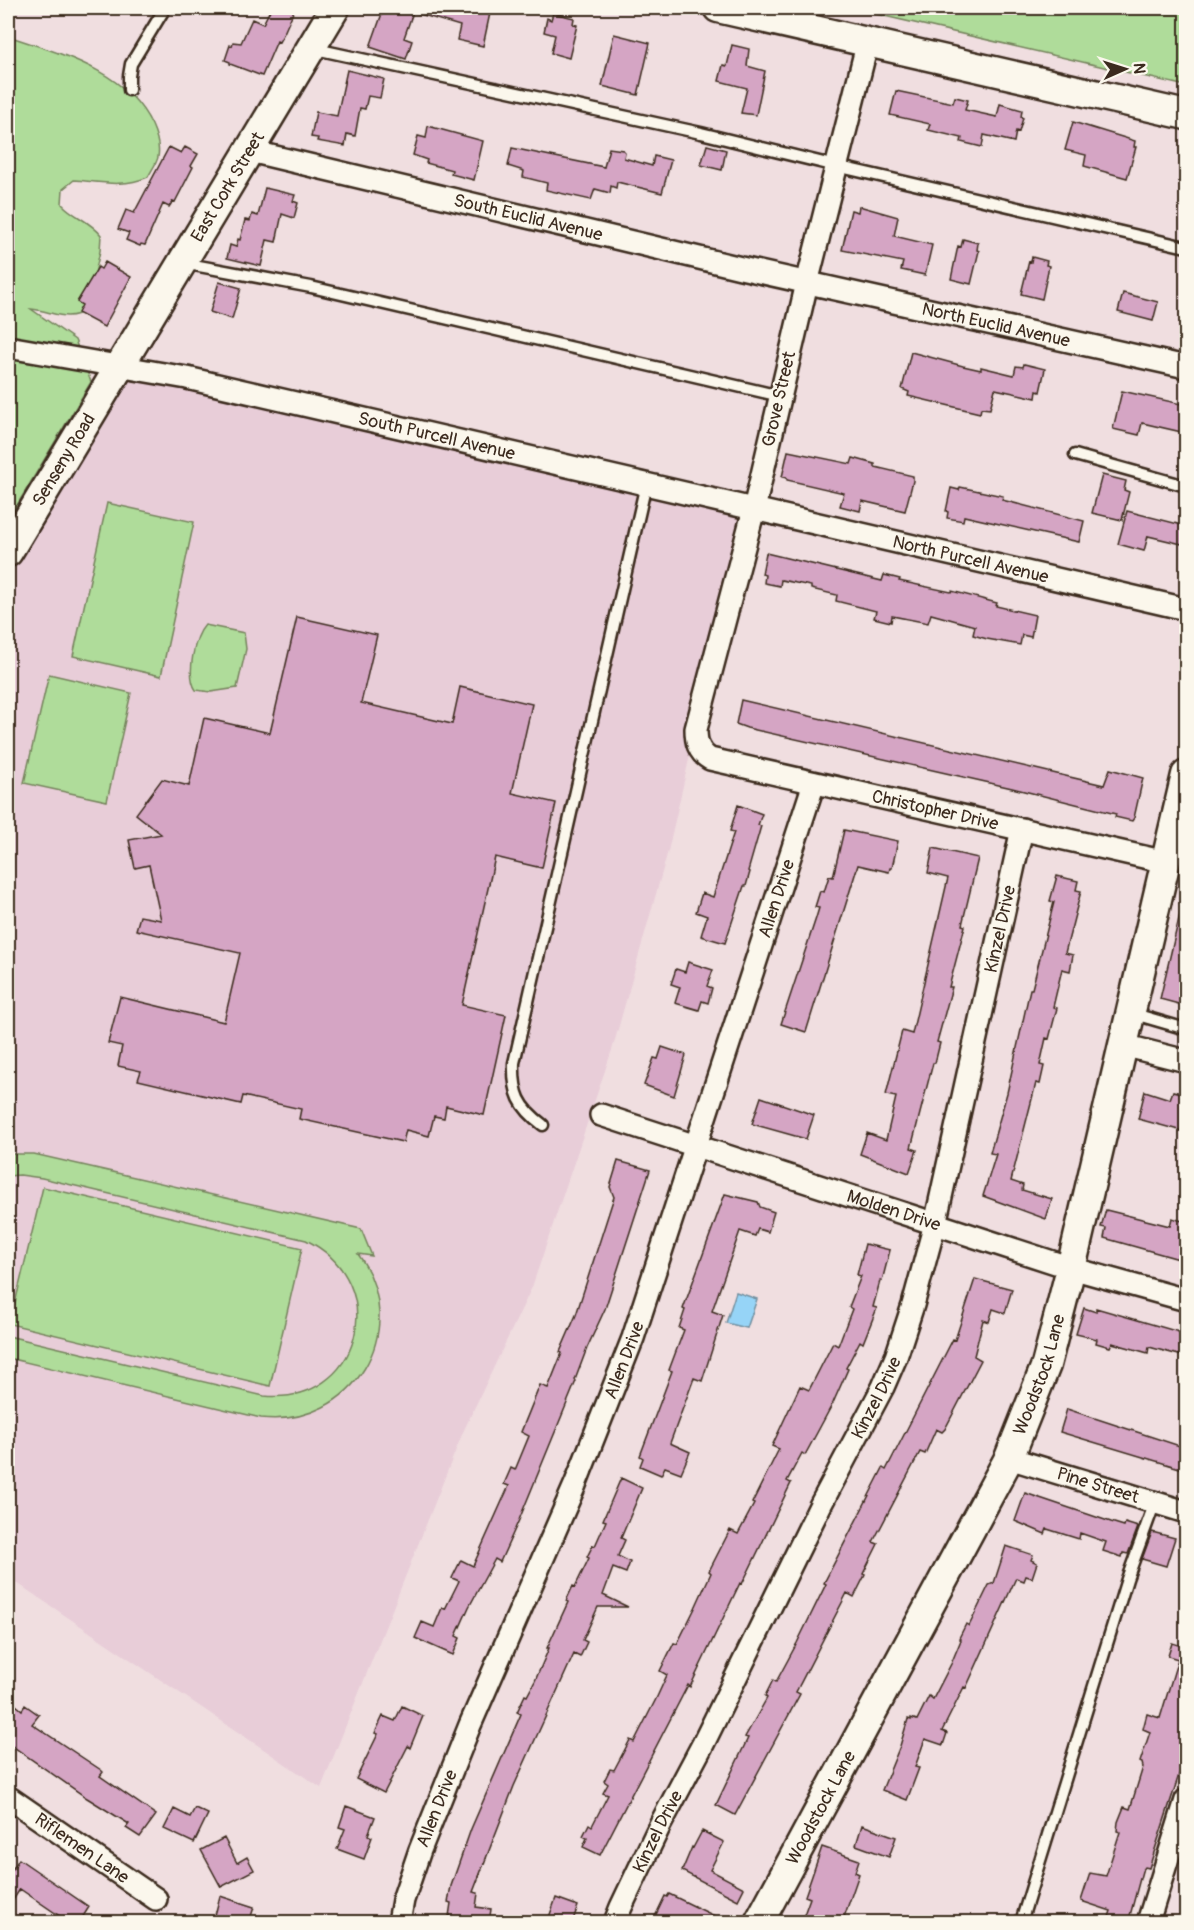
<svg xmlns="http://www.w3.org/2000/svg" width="1194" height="1930" viewBox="0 0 1194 1930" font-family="Pangolin,sans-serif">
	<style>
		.built { fill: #e8cdd8 }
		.green { fill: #afdc9a; stroke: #75835c; stroke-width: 1.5 }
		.water { fill: #96d4f7; stroke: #7290a0; stroke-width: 1.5 }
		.building { fill: #d5a5c4; stroke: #3b2a1e; stroke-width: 1.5 }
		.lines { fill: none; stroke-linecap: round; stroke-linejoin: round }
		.lane-casing { stroke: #3b2a1e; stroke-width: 15 }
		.street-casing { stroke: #3b2a1e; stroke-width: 26 }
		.secondary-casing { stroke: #3b2a1e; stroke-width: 33 }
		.lane { stroke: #fbf7ec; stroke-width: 10 }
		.street { stroke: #fbf7ec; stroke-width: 21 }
		.secondary { stroke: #fbf7ec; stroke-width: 28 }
		.labels { text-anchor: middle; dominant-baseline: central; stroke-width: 4.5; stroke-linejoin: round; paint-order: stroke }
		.street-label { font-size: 18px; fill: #3b2a1e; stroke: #fbf7ec }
	</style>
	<rect width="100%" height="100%" fill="#f0dee0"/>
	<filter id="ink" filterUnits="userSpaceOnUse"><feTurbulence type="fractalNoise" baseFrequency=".0167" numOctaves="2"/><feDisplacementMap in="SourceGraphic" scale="12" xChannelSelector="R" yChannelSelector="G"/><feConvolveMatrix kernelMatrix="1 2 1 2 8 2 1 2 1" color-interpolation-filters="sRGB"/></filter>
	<g filter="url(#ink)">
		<path class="built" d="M 134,369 L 754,509 L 696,729 L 668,851 L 613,1047 L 598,1091 L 532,1287 L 463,1432 L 321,1788 L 8,1577 L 8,577 Z"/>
		<path class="green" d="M 850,8 L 1186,8 L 1186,86 Z
			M 8,36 C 61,54 126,70 152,125 C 156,134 160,147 158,157 C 157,163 151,171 148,177 C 122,188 101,182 74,180 L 63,189 L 62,204 C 74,217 90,221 101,235 L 100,251 L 87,310 C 66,323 53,311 31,309 L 75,340 L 91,382 L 8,520 Z
			M 107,503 L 194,522 L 161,676 L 73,656 Z
			M 205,625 L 244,633 L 246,649 L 237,688 L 211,692 L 196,690 C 186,676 194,637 205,625 Z
			M 49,674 L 131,693 L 107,801 L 24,783 Z
			M 8,1154 L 34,1154 L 361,1229 L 372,1256 L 358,1254 C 413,1330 353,1428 261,1418 L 8,1358 L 8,1336 L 264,1396 C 361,1406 393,1283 306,1240 L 42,1178 L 20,1175 L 8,1176 Z
			M 43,1187 L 302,1248 L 270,1386 L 10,1324 Z"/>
		<path class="water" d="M 736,1292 L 757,1299 L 747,1328 L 726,1323 Z"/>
		<path class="building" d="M 271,8 L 295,8 L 284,33 L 279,42 L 277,41 L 262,76 L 230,64 L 230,62 L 225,60 L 230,45 L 232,46 L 233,42 L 241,43 L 252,19 L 263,24 Z
			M 384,8 L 466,8 L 490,13 L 483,46 L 457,40 L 460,26 L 413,12 L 404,38 L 412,41 L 406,59 L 370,47 Z
			M 553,13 L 574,18 L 573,24 L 577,25 L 569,58 L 551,53 L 555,35 L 544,32 L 547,18 L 551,20 Z
			M 614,34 L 650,43 L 638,95 L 602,86 Z
			M 732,45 L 749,49 L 747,66 L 765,71 L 756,115 L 741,113 L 747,88 L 719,81 L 723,65 L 727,66 Z
			M 347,70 L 384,79 L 380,98 L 368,96 L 365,109 L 360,108 L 355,136 L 347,134 L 345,146 L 317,141 L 318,138 L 311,137 L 316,112 L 337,116 Z
			M 896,91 L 953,103 L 955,97 L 968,100 L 965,110 L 997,117 L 1000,104 L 1022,110 L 1021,117 L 1023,118 L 1019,132 L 1016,131 L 1014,142 L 984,135 L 982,147 L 961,142 L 962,138 L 928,130 L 930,124 L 890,115 Z
			M 1073,122 L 1135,141 L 1134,147 L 1136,147 L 1127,178 L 1084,166 L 1086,155 L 1065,150 Z
			M 428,126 L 483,141 L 474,180 L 451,174 L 452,170 L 426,163 L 427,160 L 413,155 L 418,136 L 426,138 Z
			M 707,145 L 726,150 L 722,170 L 701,165 Z
			M 169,147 L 181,153 L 185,147 L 198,154 L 191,166 L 193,167 L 175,202 L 173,201 L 169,207 L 163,204 L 145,245 L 141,244 L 140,246 L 126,240 L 129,233 L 118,229 L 126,210 L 134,213 Z
			M 512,148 L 604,167 L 609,148 L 623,150 L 625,152 L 624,158 L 652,166 L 654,156 L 671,160 L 662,193 L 617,182 L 616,188 L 611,186 L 610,193 L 595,189 L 591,200 L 546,190 L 547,183 L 523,177 L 524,171 L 508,166 Z
			M 265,188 L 295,195 L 293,201 L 298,203 L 294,218 L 282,214 L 276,242 L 267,240 L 261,266 L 227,258 L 230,245 L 236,247 L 238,239 L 240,240 L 245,220 L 250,221 L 252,214 L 258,216 Z
			M 859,206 L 898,217 L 894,236 L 932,245 L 925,275 L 901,270 L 903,262 L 842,250 L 851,210 L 858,212 Z
			M 963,239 L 978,243 L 977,250 L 979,251 L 971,284 L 951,279 L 958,246 L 961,247 Z
			M 1032,257 L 1047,261 L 1046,265 L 1049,266 L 1042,299 L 1021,294 L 1029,261 L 1031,262 Z
			M 105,262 L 131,277 L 104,327 L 78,313 L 82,305 L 77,302 L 98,267 L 101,269 Z
			M 219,282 L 241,288 L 232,319 L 210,312 Z
			M 1123,293 L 1158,302 L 1153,321 L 1118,312 Z
			M 911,352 L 963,366 L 981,370 L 981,367 L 1014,375 L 1016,366 L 1023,367 L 1024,364 L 1045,369 L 1040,392 L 1037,391 L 1036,398 L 995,389 L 990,409 L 981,408 L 980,413 L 908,396 L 909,392 L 902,389 Z
			M 1122,391 L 1186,405 L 1186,433 L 1142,423 L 1139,435 L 1113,429 Z
			M 788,451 L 851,464 L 853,458 L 875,464 L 875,467 L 913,476 L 913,481 L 905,511 L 862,501 L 860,511 L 840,506 L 844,493 L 787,480 L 787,478 L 782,477 Z
			M 1102,475 L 1126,481 L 1124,490 L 1129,492 L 1122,520 L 1092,513 Z
			M 960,487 L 1003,496 L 1002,500 L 1084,521 L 1079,542 L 964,516 L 963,521 L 947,518 L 948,512 L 946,511 L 951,488 L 959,490 Z
			M 1127,511 L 1186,526 L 1186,545 L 1148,536 L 1144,551 L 1118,544 Z
			M 766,553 L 882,581 L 884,575 L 900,579 L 899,581 L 951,592 L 952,591 L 997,603 L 996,606 L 1035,615 L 1031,637 L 1022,635 L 1020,645 L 987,639 L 973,635 L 975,626 L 931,614 L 928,623 L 892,616 L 891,622 L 874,618 L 876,611 L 836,601 L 837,595 L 811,589 L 811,586 L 781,580 L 780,586 L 764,583 L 765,575 L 762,574 Z
			M 297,617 L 377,635 L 361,703 L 452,724 L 460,687 L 532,704 L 512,793 L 556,803 L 542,868 L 495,857 L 462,1005 L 506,1015 L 484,1115 L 446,1106 L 444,1118 L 434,1116 L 429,1136 L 406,1130 L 403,1142 L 299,1119 L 301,1109 L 243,1096 L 241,1104 L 138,1080 L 141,1071 L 118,1066 L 122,1046 L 108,1043 L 120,997 L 224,1022 L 240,953 L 136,930 L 140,916 L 161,920 L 149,865 L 135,868 L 129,840 L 161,834 L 136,814 L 162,779 L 189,786 L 204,718 L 270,733 Z
			M 741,700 L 1104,785 L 1110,769 L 1143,778 L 1134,818 L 1132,821 L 1115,817 L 1116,814 L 1012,788 L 747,728 L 736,724 Z
			M 738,805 L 762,814 L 758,825 L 761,826 L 748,871 L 750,872 L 746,886 L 744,886 L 725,943 L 701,936 L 707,916 L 696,912 L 702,893 L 713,897 L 734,832 L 730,831 Z
			M 844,830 L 898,841 L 892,868 L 890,868 L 889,872 L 858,865 L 806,1032 L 781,1024 L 816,918 L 819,908 L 815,907 L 820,891 L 824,892 L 829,876 L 833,877 Z
			M 933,848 L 978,858 L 962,925 L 965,926 L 949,987 L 952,987 L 937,1042 L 940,1043 L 935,1063 L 933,1063 L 911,1148 L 917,1150 L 909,1173 L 860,1154 L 867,1133 L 886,1140 L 896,1097 L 886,1095 L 902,1031 L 912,1034 L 948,878 L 928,873 Z
			M 1057,876 L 1078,881 L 1076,890 L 1081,891 L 1065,953 L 1073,955 L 1070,971 L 1062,969 L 1053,1007 L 1057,1008 L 1049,1039 L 1046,1038 L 1040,1065 L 1044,1066 L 1040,1084 L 1036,1083 L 1011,1181 L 1023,1185 L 1022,1190 L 1052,1199 L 1046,1219 L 983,1196 L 996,1154 L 990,1153 L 1007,1093 L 1030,989 L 1032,989 L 1054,902 L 1050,901 Z
			M 1181,910 L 1186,911 L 1186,1006 L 1160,999 Z
			M 688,962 L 713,970 L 707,986 L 712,988 L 708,1003 L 702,1001 L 699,1010 L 675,1003 L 680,987 L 671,984 L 676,969 L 685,972 Z
			M 662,1047 L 686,1055 L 674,1096 L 644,1085 L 654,1058 L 658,1059 Z
			M 1145,1091 L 1170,1099 L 1173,1091 L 1186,1094 L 1186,1132 L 1138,1119 Z
			M 761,1097 L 814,1115 L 806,1139 L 752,1124 Z
			M 618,1161 L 650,1170 L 605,1309 L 587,1348 L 575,1380 L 576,1381 L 519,1520 L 500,1562 L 495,1559 L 469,1607 L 456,1636 L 460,1638 L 453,1655 L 415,1638 L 422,1622 L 434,1627 L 442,1608 L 445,1609 L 459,1581 L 452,1578 L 461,1560 L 473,1566 L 503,1499 L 509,1486 L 504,1484 L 511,1468 L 515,1470 L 529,1436 L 521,1432 L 540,1385 L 548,1388 L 562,1353 L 560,1352 L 576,1315 L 614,1197 L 610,1187 Z
			M 725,1194 L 758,1202 L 760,1207 L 774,1212 L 768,1232 L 758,1229 L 755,1236 L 740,1231 L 712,1311 L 723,1315 L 702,1381 L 694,1378 L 670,1443 L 690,1452 L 681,1473 L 665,1467 L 661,1475 L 640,1466 L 643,1458 L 640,1456 L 672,1371 L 669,1370 L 684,1330 L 679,1328 L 685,1310 L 683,1309 Z
			M 1106,1210 L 1170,1226 L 1172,1218 L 1186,1222 L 1186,1248 L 1183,1246 L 1179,1259 L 1104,1238 L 1106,1228 L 1101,1227 Z
			M 865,1244 L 890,1250 L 882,1281 L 880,1281 L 873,1307 L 877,1308 L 863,1343 L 860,1341 L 846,1368 L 848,1369 L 833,1403 L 805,1455 L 802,1453 L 787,1481 L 791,1483 L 749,1570 L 742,1584 L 740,1583 L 690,1687 L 688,1685 L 600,1855 L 583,1847 L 587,1838 L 583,1836 L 589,1824 L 592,1826 L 608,1795 L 603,1793 L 608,1784 L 604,1781 L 610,1769 L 614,1770 L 630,1740 L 634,1742 L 656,1699 L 667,1675 L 660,1671 L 674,1643 L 677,1644 L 695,1608 L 711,1573 L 709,1571 L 730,1530 L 738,1534 L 754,1504 L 752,1503 L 779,1449 L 772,1446 L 800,1386 L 809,1390 L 833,1343 L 838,1346 L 852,1309 L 849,1307 L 861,1276 L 857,1275 Z
			M 975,1279 L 1012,1289 L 1005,1313 L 993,1309 L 989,1322 L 983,1320 L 974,1356 L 981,1360 L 945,1429 L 942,1432 L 936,1429 L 925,1454 L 920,1452 L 873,1542 L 878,1544 L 863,1574 L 865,1575 L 854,1597 L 847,1593 L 796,1692 L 800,1694 L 735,1815 L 716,1805 L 748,1738 L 745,1737 L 767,1698 L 765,1696 L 773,1680 L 776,1682 L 797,1643 L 826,1584 L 824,1583 L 883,1468 L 886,1470 L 953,1339 L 955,1340 Z
			M 1084,1308 L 1096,1312 L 1096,1308 L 1186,1334 L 1186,1357 L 1149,1347 L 1148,1353 L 1112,1343 L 1110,1347 L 1096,1343 L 1097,1339 L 1076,1334 Z
			M 1067,1409 L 1186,1448 L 1186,1470 L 1060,1432 Z
			M 621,1478 L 642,1488 L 621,1538 L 625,1540 L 618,1556 L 630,1562 L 626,1573 L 613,1568 L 603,1595 L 628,1607 L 598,1607 L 583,1640 L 587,1642 L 580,1657 L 574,1654 L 514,1786 L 473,1892 L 478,1893 L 476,1907 L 491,1909 L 489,1923 L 448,1923 L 451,1903 L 448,1902 L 451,1886 L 471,1829 L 521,1714 L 517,1712 L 525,1695 L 527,1696 L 535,1681 L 549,1648 L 547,1648 L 568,1602 L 566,1601 L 573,1586 L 575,1587 L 589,1558 L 587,1557 L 593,1545 L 595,1546 L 606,1521 L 603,1520 Z
			M 1025,1493 L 1111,1522 L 1124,1526 L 1125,1523 L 1138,1527 L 1128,1554 L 1123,1553 L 1122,1557 L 1103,1551 L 1106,1542 L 1080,1533 L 1079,1539 L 1047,1529 L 1045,1534 L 1015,1521 Z
			M 1152,1532 L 1175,1538 L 1166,1566 L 1142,1559 Z
			M 1006,1546 L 1033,1555 L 1031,1560 L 1037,1563 L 1032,1578 L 1026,1576 L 1024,1581 L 1016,1578 L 966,1688 L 964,1687 L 942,1731 L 947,1733 L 943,1745 L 925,1739 L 915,1767 L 919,1768 L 907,1800 L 882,1790 L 900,1746 L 908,1719 L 911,1720 L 911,1718 L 917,1720 L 929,1696 L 933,1699 L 951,1664 L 961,1640 L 959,1638 L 966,1624 L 969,1626 L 989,1585 L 994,1583 Z
			M 1184,1642 L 1186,1642 L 1186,1753 L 1149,1868 L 1145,1867 L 1142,1871 L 1128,1923 L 1107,1923 L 1111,1911 L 1081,1901 L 1090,1873 L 1106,1876 L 1120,1832 L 1117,1831 L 1118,1822 L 1124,1807 L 1130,1809 L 1143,1767 L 1142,1763 L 1140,1762 L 1150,1732 L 1143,1729 L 1147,1714 L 1160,1718 L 1178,1659 L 1168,1656 L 1172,1643 L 1182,1646 Z
			M 16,1705 L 22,1710 L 25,1705 L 39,1715 L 32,1724 L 101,1770 L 103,1772 L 100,1776 L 156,1815 L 140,1837 L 126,1828 L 129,1824 L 87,1798 L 8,1743 L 8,1717 Z
			M 402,1706 L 423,1716 L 410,1748 L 408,1746 L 384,1793 L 356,1779 L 378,1734 L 375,1733 L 383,1716 L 395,1721 Z
			M 346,1806 L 375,1817 L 368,1835 L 372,1837 L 364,1859 L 337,1849 L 345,1829 L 339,1827 Z
			M 195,1808 L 208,1814 L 194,1843 L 164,1829 L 174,1809 L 190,1817 Z
			M 862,1825 L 896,1837 L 889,1857 L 856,1845 Z
			M 702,1831 L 724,1842 L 710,1870 L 744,1888 L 738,1900 L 682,1871 L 692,1847 L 693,1848 Z
			M 224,1838 L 237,1863 L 247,1857 L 254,1870 L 221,1887 L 201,1850 Z
			M 822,1847 L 859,1860 L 855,1872 L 859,1874 L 842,1923 L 801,1923 L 810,1898 L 805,1896 Z
			M 19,1859 L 89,1907 L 79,1923 L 70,1923 L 20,1889 L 8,1908 L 8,1876 Z
			M 669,1894 L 729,1923 L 652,1923 L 665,1896 L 667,1897 Z
			M 220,1896 L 254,1907 L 249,1923 L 213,1923 Z
			M 556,1898 L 578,1906 L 572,1923 L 547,1923 Z"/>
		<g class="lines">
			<g class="lane-casing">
				<path id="lane" d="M 311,48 L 701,133 L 836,166 L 1186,247
					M 129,90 L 129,76 L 131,64 L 165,8
					M 183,263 L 311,287 L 780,396
					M 1075,455 L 1186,486
					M 1131,1013 L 1186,1029
					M 543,1125 C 519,1107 513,1093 514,1063 L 646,484
					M 1021,1922 L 1127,1579 L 1155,1502"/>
			</g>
			<g class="street-casing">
				<g id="street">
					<path id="s1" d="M 868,41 L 807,283 L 754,509 L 696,729 C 696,741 698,752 710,759 L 1166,862"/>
					<path id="s2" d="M 250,151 L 741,268 L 1186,367"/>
					<path id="s3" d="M 8,347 L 187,378 L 1186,609"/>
					<path d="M 1123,1045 L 1186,1061"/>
					<path id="s4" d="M 601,1115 L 1071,1268 L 1186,1300"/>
					<path id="s5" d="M 1009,1458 L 1186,1512"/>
					<path id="s6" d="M 8,1797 L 156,1899"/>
					<path id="s7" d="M 399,1922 L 403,1900 L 420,1850 L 470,1725 L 575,1485 L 633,1338 L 814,783"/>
					<path id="s8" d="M 615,1922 L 621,1907 L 660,1825 L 703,1744 L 821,1504 L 883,1387 L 896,1357 L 913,1305 L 935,1224 L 1022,829"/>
					<path d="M 1148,1922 L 1186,1800"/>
				</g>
			</g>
			<g class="secondary-casing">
				<g id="secondary">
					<path d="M 718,8 L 1186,115"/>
					<path id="s9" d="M 8,552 L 335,8"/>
					<path id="s10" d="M 759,1922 L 1009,1458 L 1046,1365 L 1071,1268 L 1186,775"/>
				</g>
			</g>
			<use href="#lane" class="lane"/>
			<use href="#street" class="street"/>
			<use href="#secondary" class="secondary"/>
		</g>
	</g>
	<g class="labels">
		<g class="street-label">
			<text stroke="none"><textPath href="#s9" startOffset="426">East Cork Street</textPath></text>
			<text stroke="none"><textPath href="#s2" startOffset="286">South Euclid Avenue</textPath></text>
			<text stroke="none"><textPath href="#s2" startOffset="766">North Euclid Avenue</textPath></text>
			<text transform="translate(779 399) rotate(-77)">Grove Street</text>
			<text stroke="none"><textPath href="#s3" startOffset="438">South Purcell Avenue</textPath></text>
			<text stroke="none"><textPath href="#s9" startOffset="108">Senseny Road</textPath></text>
			<text stroke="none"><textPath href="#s3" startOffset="986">North Purcell Avenue</textPath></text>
			<text stroke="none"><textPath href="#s1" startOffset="975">Christopher Drive</textPath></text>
			<text stroke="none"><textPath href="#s7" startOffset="1092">Allen Drive</textPath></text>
			<text stroke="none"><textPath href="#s8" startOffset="1072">Kinzel Drive</textPath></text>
			<text stroke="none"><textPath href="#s4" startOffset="308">Molden Drive</textPath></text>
			<text stroke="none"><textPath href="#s7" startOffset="606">Allen Drive</textPath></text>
			<text stroke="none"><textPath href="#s10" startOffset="616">Woodstock Lane</textPath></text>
			<text stroke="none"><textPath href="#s8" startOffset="586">Kinzel Drive</textPath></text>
			<text stroke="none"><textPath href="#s5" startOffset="93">Pine Street</textPath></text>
			<text stroke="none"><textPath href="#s10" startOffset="130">Woodstock Lane</textPath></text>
			<text stroke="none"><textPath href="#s7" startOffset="120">Allen Drive</textPath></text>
			<text stroke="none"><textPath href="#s8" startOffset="100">Kinzel Drive</textPath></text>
			<text stroke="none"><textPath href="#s6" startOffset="90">Riflemen Lane</textPath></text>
		</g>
	</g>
	<rect width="1194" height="1930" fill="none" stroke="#fbf7ec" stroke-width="30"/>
	<rect x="15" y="15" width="1164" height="1900" fill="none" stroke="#3b2a1e" stroke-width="2" filter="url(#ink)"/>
	<g transform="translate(1125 69) rotate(87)" stroke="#fbf7ec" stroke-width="4.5" paint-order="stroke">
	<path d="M0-4.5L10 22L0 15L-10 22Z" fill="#3b2a1e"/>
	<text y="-9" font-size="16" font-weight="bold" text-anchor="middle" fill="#3b2a1e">N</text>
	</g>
</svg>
